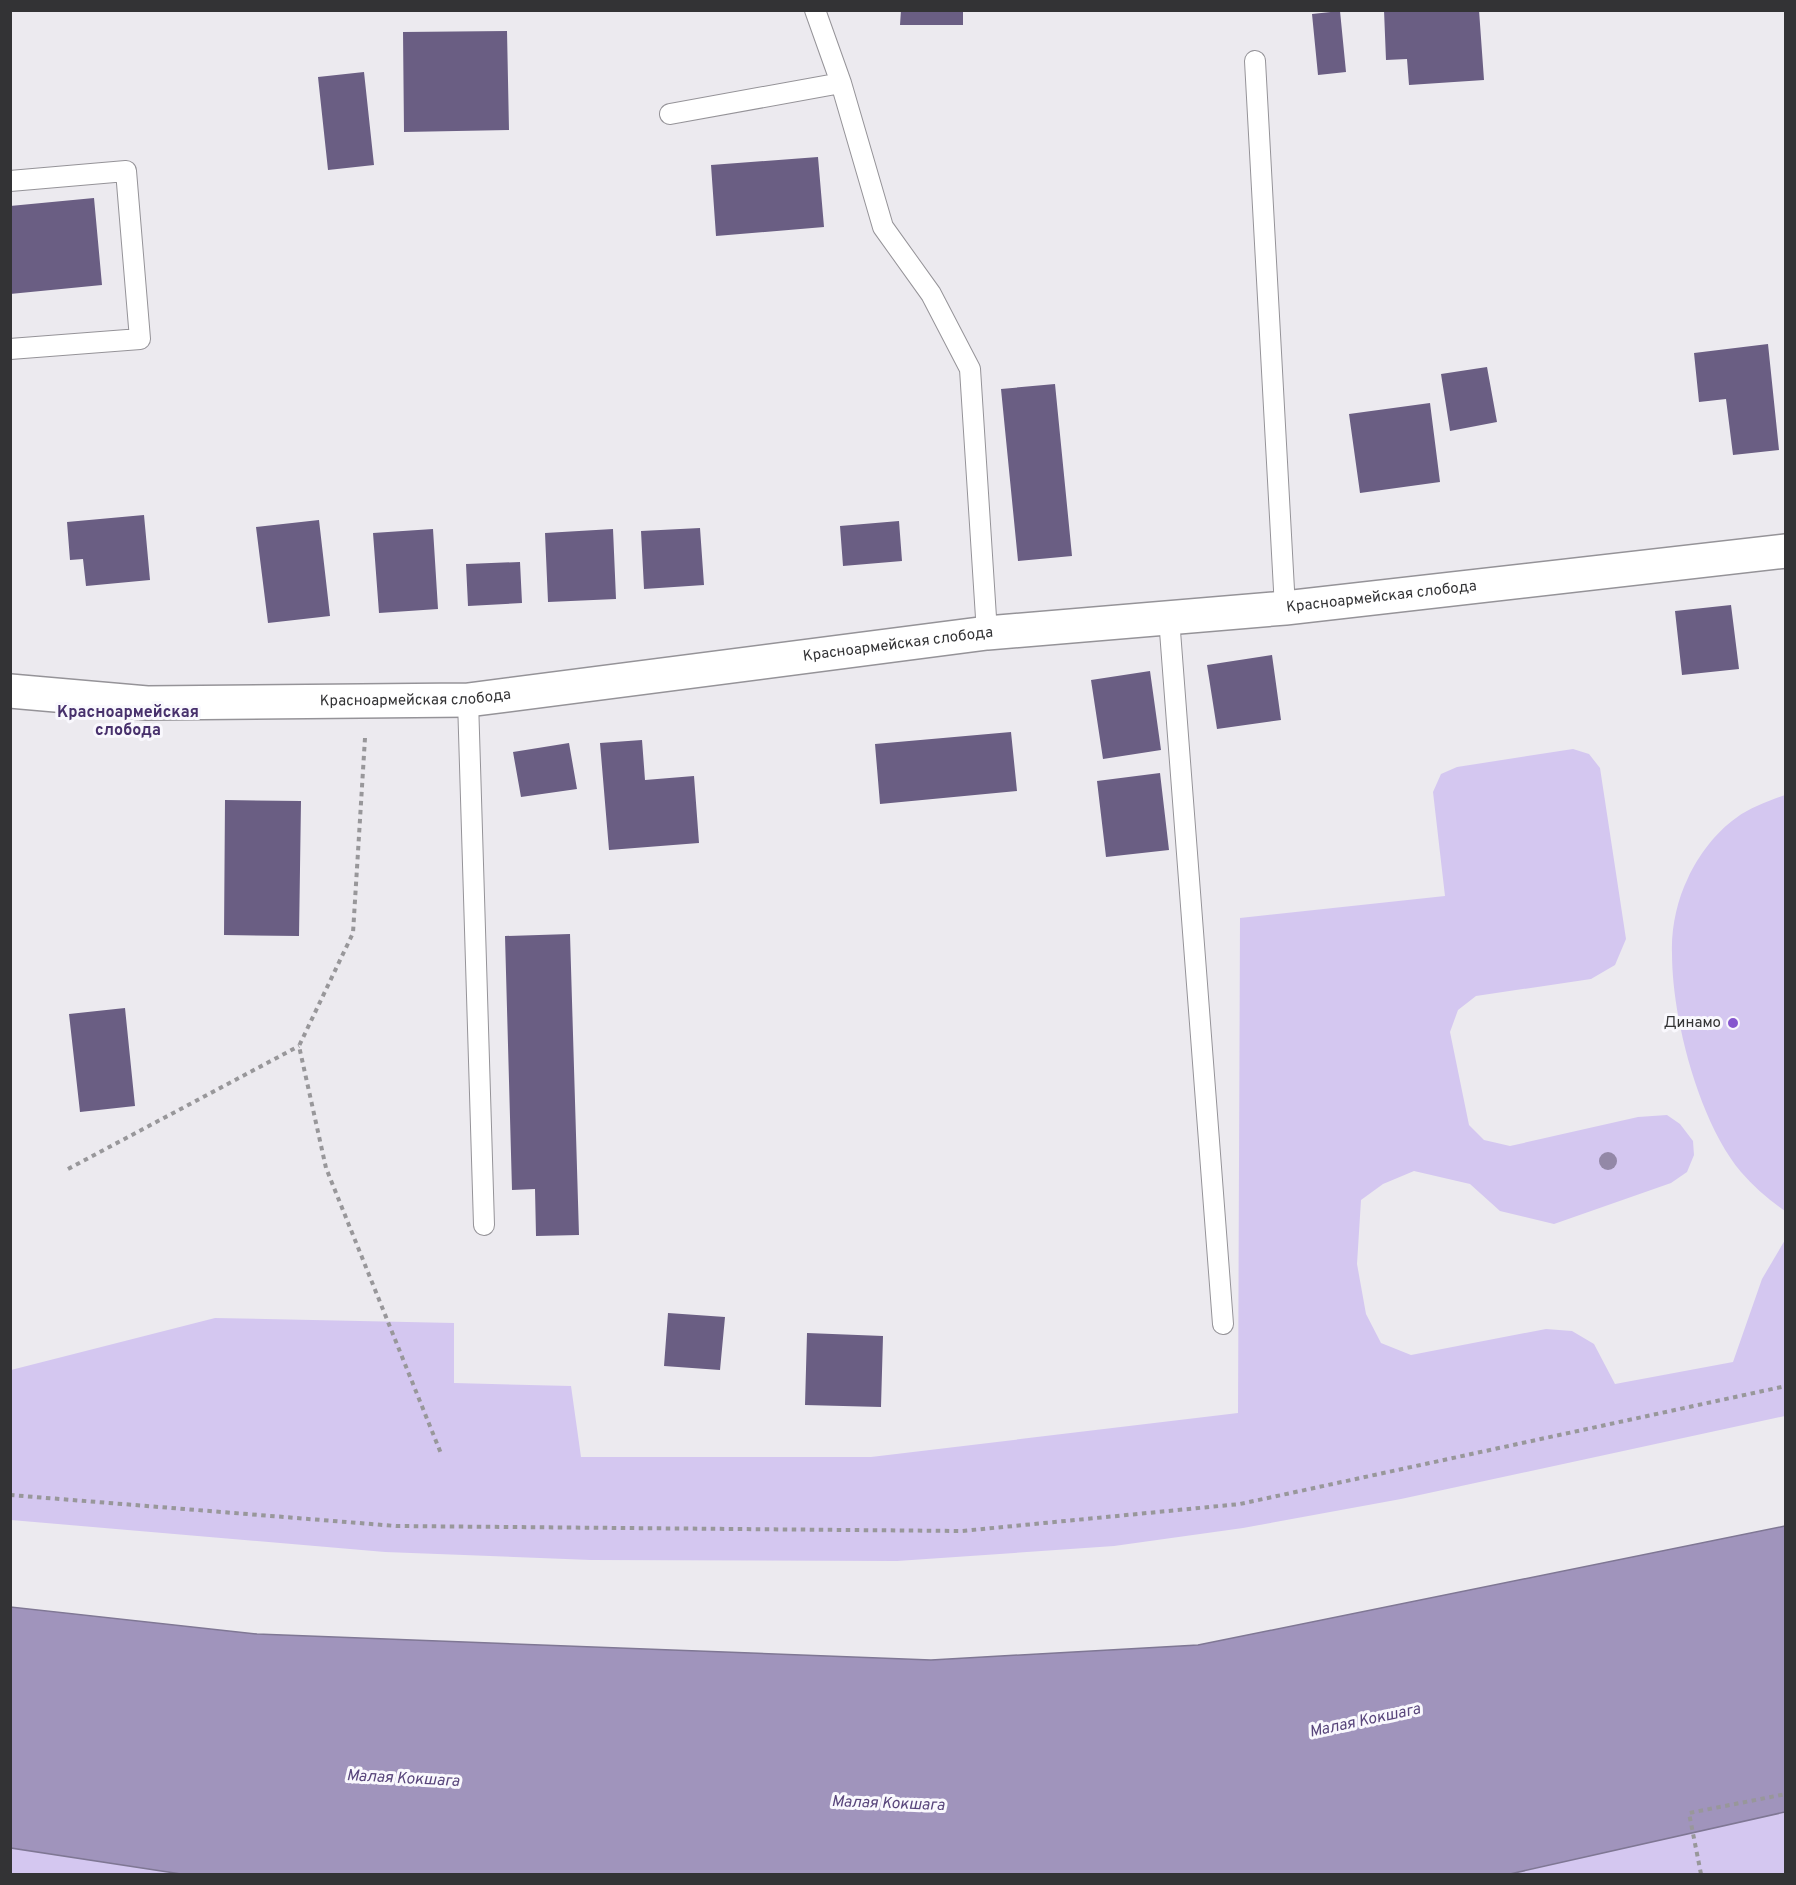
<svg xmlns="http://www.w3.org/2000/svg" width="1796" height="1885" viewBox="0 0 1796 1885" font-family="Overpass,sans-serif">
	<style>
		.green { fill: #d4c7f0 }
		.water { fill: #a094bc; stroke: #7f7794; stroke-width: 1.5 }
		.building { fill: #6a5e83 }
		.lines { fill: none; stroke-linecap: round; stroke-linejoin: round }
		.service-casing { stroke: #959398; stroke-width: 22 }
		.minor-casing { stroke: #959398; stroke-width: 36 }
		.path { stroke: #98979a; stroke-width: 4; stroke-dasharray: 4.5 4.5; stroke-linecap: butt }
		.service { stroke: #fff; stroke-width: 20 }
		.minor { stroke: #fff; stroke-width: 33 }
		.tree { fill: #9388a7 }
		.poi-dot { fill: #8656ce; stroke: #f9f8fd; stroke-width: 2 }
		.labels { text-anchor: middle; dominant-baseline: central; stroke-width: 6; stroke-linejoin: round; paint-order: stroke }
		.street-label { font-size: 15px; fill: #333335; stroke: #f9f8fd }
		.poi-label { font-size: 15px; fill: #333335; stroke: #f9f8fd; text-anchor: end }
		.neighbourhood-label { font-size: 16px; font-weight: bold; fill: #47306c; stroke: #f9f8fd }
		.water-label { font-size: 16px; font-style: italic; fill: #58457b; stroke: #f9f8fd }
	</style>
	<rect width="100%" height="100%" fill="#eceaef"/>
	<path class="green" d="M 1573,749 L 1589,754 L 1600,768 L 1626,939 L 1615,965 L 1591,979 L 1476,996 L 1458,1010 L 1450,1032 L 1469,1125 L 1484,1140 L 1510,1146 L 1638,1117 L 1667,1115 L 1680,1124 L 1693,1141 L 1694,1155 L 1687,1172 L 1671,1183 L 1554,1224 L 1500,1211 L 1470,1184 L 1414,1171 L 1383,1184 L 1361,1200 L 1357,1264 L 1366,1314 L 1381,1343 L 1411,1355 L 1546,1329 L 1572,1331 L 1594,1344 L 1615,1384 L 1733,1362 L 1762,1279 L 1785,1240 L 1785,1416 L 1401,1499 L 1243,1528 L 1114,1546 L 897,1561 L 591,1560 L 385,1552 L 11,1520 L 11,1370 L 215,1318 L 454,1323 L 454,1383 L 571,1386 L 581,1457 L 871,1457 L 1238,1413 L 1240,918 L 1445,896 L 1433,792 L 1441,774 L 1457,767 Z
		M 1785,795 L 1786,795 L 1785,1211 C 1769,1200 1754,1187 1741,1172 C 1699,1122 1672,1019 1672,953 C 1671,929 1677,900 1688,878 C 1698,856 1716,832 1736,818 C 1751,807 1769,801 1785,795 Z
		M 1785,1812 L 1785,1874 L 1510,1874 Z
		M 10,1848 L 11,1848 L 181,1874 L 11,1874 Z"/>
	<path class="water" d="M 1785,1526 L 1785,1812 L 1510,1874 L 181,1874 L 11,1848 L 11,1607 L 257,1634 L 931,1660 L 1198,1645 Z"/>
	<path class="building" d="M 901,10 L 963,10 L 963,25 L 900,25 Z
		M 1384,10 L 1479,10 L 1484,80 L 1409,85 L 1407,59 L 1386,60 Z
		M 1340,11 L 1346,72 L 1318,75 L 1312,14 Z
		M 507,31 L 509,130 L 404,132 L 403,32 Z
		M 364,72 L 374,165 L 328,170 L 318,77 Z
		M 818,157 L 824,227 L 716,236 L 711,165 Z
		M 94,198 L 102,285 L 10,294 L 10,206 Z
		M 1768,344 L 1779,450 L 1733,455 L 1726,399 L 1699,402 L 1694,353 Z
		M 1487,367 L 1497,422 L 1450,431 L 1441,374 Z
		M 1055,384 L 1072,556 L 1018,561 L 1001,389 Z
		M 1430,403 L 1440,482 L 1360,493 L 1349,414 Z
		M 144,515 L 150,580 L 86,586 L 83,559 L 70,560 L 67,522 Z
		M 319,520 L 330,616 L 268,623 L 256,527 Z
		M 899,521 L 902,561 L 843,566 L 840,526 Z
		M 700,528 L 704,585 L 644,589 L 641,531 Z
		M 433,529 L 438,609 L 379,613 L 373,533 Z
		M 613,529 L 616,599 L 548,602 L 545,533 Z
		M 520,562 L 522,603 L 468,606 L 466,564 Z
		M 1731,605 L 1739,669 L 1682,675 L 1675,611 Z
		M 1272,655 L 1281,720 L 1217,729 L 1207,665 Z
		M 1150,671 L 1161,750 L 1103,759 L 1091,680 Z
		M 1011,732 L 1017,791 L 880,804 L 875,744 Z
		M 642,740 L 645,780 L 694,776 L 699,843 L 609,850 L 600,743 Z
		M 569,743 L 577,789 L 521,797 L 513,752 Z
		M 1160,773 L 1169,850 L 1106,857 L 1097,781 Z
		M 225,800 L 301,801 L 299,936 L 224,935 Z
		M 570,934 L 579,1235 L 536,1236 L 535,1189 L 512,1190 L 505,936 Z
		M 125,1008 L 135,1106 L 80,1112 L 69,1014 Z
		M 668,1313 L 725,1317 L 720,1370 L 664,1366 Z
		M 807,1333 L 883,1336 L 881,1407 L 805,1405 Z"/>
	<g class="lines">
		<g class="service-casing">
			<path id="service" d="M 1255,61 L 1285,608
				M 841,83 L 883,227 L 931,294 L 970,369 L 987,633
				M 670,114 L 841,83 L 815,10
				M 10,181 L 126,171 L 140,339 L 10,349
				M 1169,618 L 1223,1324
				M 468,700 L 484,1225"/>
		</g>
		<g class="minor-casing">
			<g id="minor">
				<path id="s1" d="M 10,691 L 147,703 L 468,700 L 987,633 L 1285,608 L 1786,551"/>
			</g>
		</g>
		<path class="path" d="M 365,738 L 353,933 L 299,1046 L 326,1168 L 442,1456
			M 68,1169 L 299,1046
			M 10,1495 L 396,1526 L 962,1531 L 1240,1504 L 1786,1386
			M 1701,1874 L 1689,1813 L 1786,1794"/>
		<use href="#service" class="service"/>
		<use href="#minor" class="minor"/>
	</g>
	<circle class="tree" cx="1608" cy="1161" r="9"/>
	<circle class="poi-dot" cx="1733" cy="1023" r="6"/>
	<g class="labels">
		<g class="street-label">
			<text stroke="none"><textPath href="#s1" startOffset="1378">Красноармейская слобода</textPath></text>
			<text stroke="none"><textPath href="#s1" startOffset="892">Красноармейская слобода</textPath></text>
			<text stroke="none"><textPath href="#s1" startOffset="406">Красноармейская слобода</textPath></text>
		</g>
		<g class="poi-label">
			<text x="1721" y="1023">Динамо</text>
		</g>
		<g class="neighbourhood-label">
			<text x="128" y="713">Красноармейская<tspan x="128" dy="18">слобода</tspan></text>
		</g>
		<g class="water-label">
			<text transform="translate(1365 1721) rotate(-12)">Малая Кокшага</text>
			<text transform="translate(403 1779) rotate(3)">Малая Кокшага</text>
			<text transform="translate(888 1804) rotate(2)">Малая Кокшага</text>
		</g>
	</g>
	<rect width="1796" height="1885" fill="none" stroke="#333335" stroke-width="24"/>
</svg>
